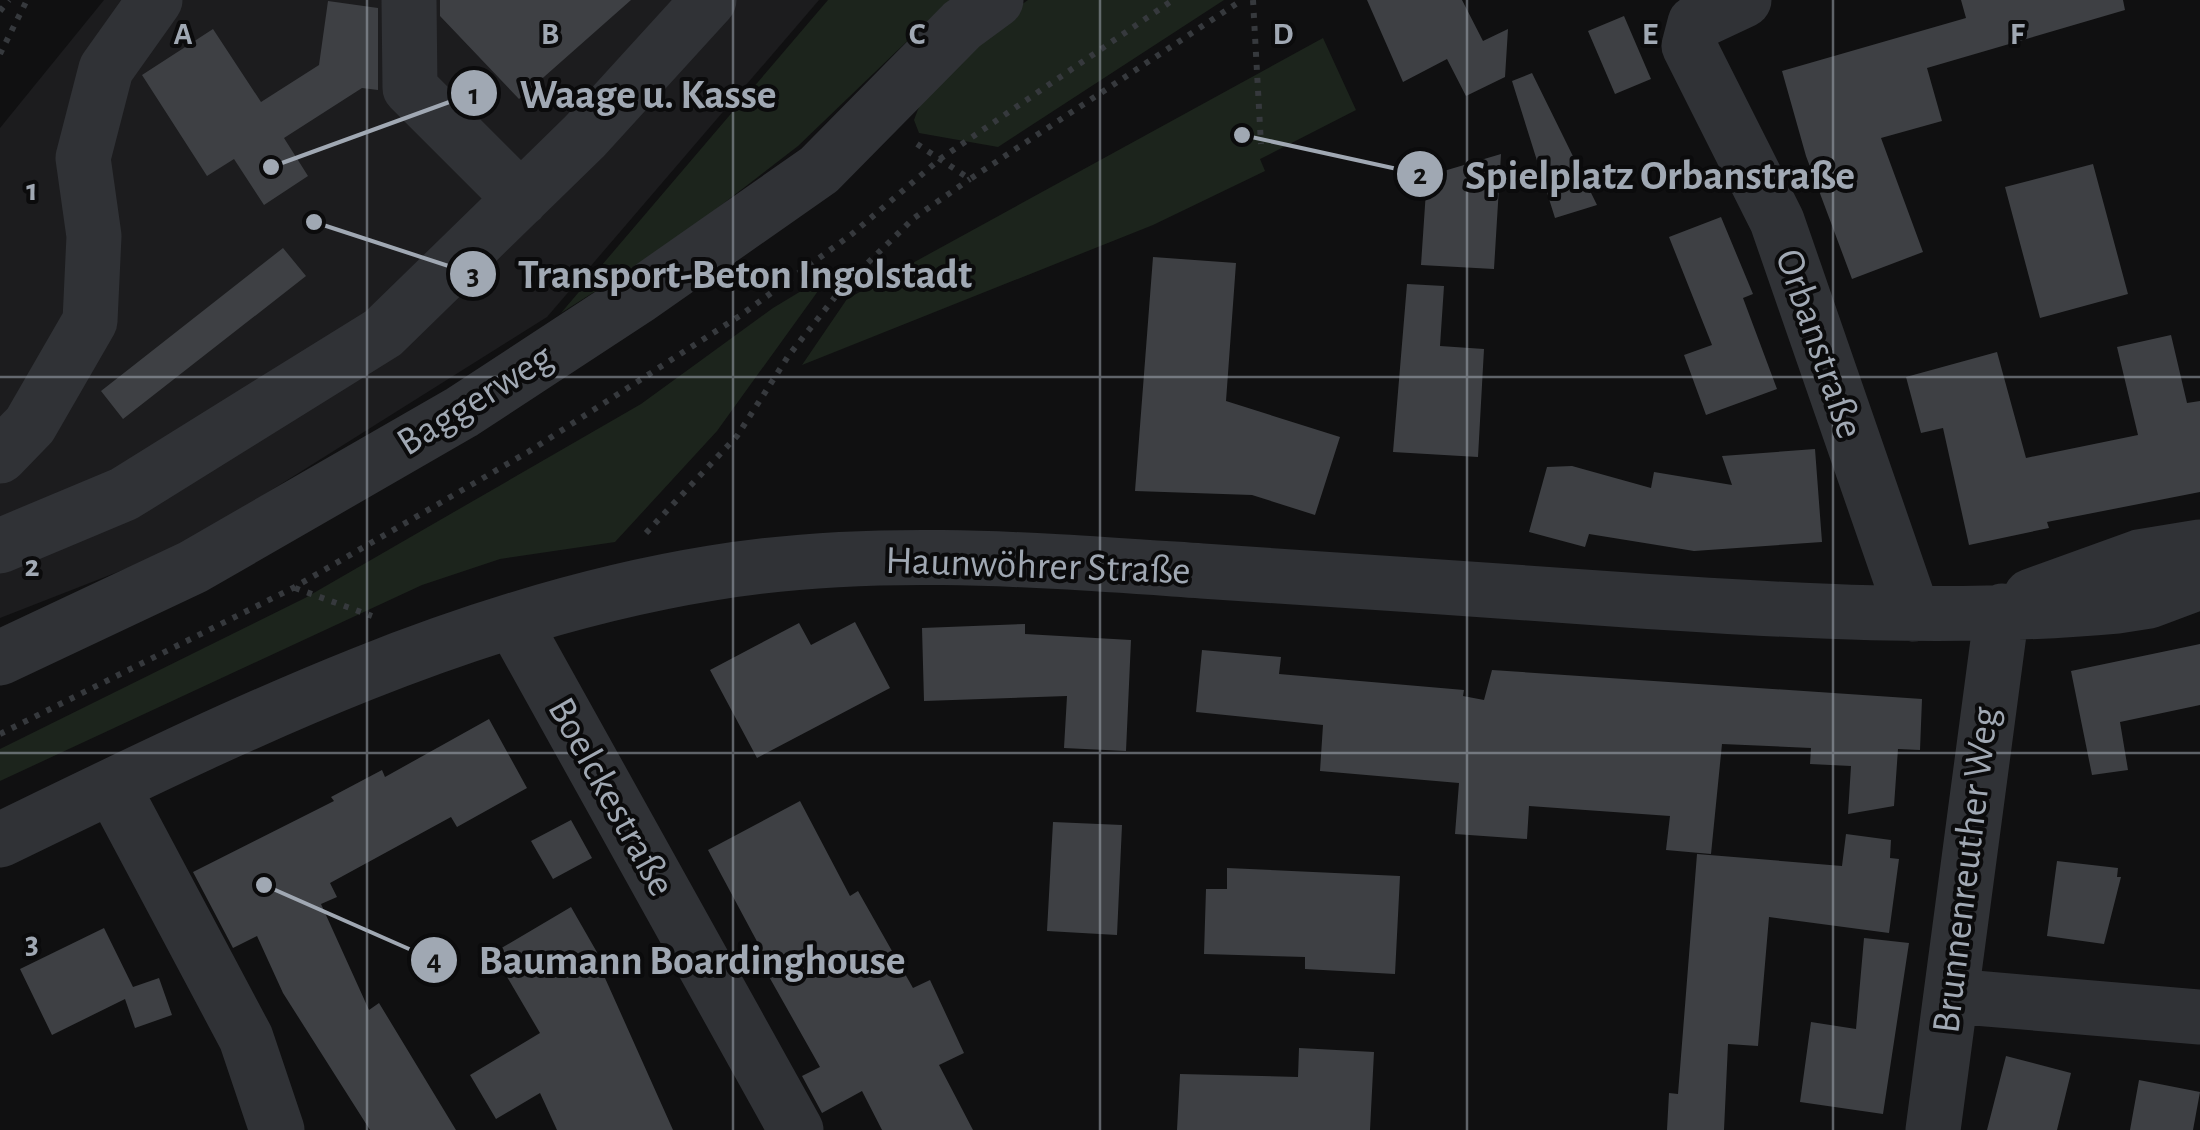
<svg xmlns="http://www.w3.org/2000/svg" width="2200" height="1130" viewBox="0 0 2200 1130" font-family="'Alegreya Sans',sans-serif">
	<style>
		.built { fill: #1c1c1e }
		.green { fill: #1c241c }
		.building { fill: #3e4044 }
		.lines { fill: none; stroke-linecap: round; stroke-linejoin: round }
		.path { stroke: #36393d; stroke-width: 6; stroke-dasharray: 5 8; stroke-linecap: butt }
		.minor { stroke: #303236; stroke-width: 55 }
		.grid { fill: none; stroke: #a0a8b3; stroke-width: 2.5; stroke-opacity: 0.55 }
		.labels { text-anchor: middle; dominant-baseline: central; stroke-width: 8; stroke-linejoin: round; paint-order: stroke }
		.street-label { font-size: 40px; fill: #a0a8b3; stroke: #0b0b0c }
		.grid-label { font-size: 32px; text-anchor: middle; font-weight: bold; fill: #a0a8b3; stroke: #0b0b0c; stroke-width: 8; stroke-linejoin: round; paint-order: stroke }
		.leader { fill: none; stroke: #a0a8b3; stroke-width: 4 }
		.callout-dot { fill: #a0a8b3; stroke: #0b0b0c; stroke-width: 4 }
		.mark-label { font-size: 30px; text-anchor: middle; font-weight: bold; fill: #111 }
		.callout-label { font-size: 42px; text-anchor: middle; font-weight: bold; fill: #a0a8b3; stroke: #0b0b0c; stroke-width: 8; stroke-linejoin: round; paint-order: stroke }
	</style>
	<rect width="100%" height="100%" fill="#101011"/>
	<path class="built" d="M 104,0 L 819,0 L 547,317 L 179,548 L 0,618 L 0,128 Z"/>
	<path class="green" d="M 828,0 L 950,0 L 798,146 L 676,240 L 561,313 Z
		M 1028,0 L 1224,0 L 998,147 L 919,133 L 914,120 C 933,65 983,33 1028,0 Z
		M 1323,38 L 1356,110 L 1260,159 L 1265,171 L 1153,225 L 802,365 L 847,299 Z
		M 831,273 L 717,431 L 615,542 L 500,559 L 422,585 L 0,781 L 0,749 L 305,598 L 641,404 L 773,308 Z"/>
	<path class="building" d="M 440,0 L 631,0 L 519,99 L 440,16 Z
		M 1367,0 L 1462,0 L 1483,41 L 1508,29 L 1505,77 L 1466,96 L 1447,59 L 1403,82 Z
		M 1961,0 L 2123,0 L 2125,10 L 1927,68 L 1942,121 L 1881,138 L 1923,252 L 1852,279 L 1806,156 L 1782,71 L 1966,18 Z
		M 328,1 L 378,8 L 378,90 L 362,88 L 284,138 L 308,176 L 264,205 L 234,159 L 207,176 L 142,75 L 213,29 L 261,102 L 319,65 Z
		M 1624,16 L 1651,79 L 1615,94 L 1588,31 Z
		M 1532,73 L 1597,205 L 1555,218 L 1512,81 Z
		M 1501,154 L 1494,269 L 1421,265 L 1427,176 Z
		M 2093,164 L 2128,294 L 2040,318 L 2005,187 Z
		M 1721,217 L 1753,294 L 1743,298 L 1777,389 L 1706,415 L 1684,355 L 1712,345 L 1669,237 Z
		M 283,248 L 306,276 L 123,419 L 101,391 Z
		M 1153,257 L 1236,263 L 1226,401 L 1340,437 L 1315,515 L 1252,495 L 1135,491 Z
		M 1407,284 L 1444,286 L 1440,346 L 1484,349 L 1478,457 L 1393,452 Z
		M 2171,335 L 2187,403 L 2200,401 L 2200,492 L 2047,522 L 2049,528 L 1969,545 L 1943,428 L 1921,433 L 1906,377 L 1997,352 L 2026,458 L 2138,435 L 2117,347 Z
		M 1815,449 L 1822,542 L 1694,551 L 1589,534 L 1585,547 L 1529,532 L 1547,467 L 1572,466 L 1651,488 L 1654,472 L 1732,485 L 1722,456 Z
		M 855,622 L 890,688 L 757,758 L 710,670 L 799,623 L 811,645 Z
		M 1025,624 L 1025,634 L 1131,640 L 1126,751 L 1064,748 L 1067,696 L 924,701 L 922,628 Z
		M 2200,644 L 2200,705 L 2120,722 L 2128,770 L 2092,775 L 2071,671 Z
		M 1202,650 L 1281,657 L 1279,674 L 1464,690 L 1463,696 L 1484,700 L 1492,670 L 1922,699 L 1920,750 L 1898,749 L 1894,806 L 1848,814 L 1851,766 L 1810,764 L 1811,748 L 1722,744 L 1711,854 L 1666,850 L 1670,816 L 1529,806 L 1527,839 L 1455,834 L 1459,783 L 1320,771 L 1323,725 L 1196,712 Z
		M 489,719 L 527,788 L 457,827 L 451,817 L 330,883 L 337,897 L 321,904 L 369,1010 L 379,1003 L 456,1130 L 370,1130 L 283,993 L 257,936 L 233,948 L 193,872 L 334,801 L 331,797 L 382,770 L 385,777 Z
		M 800,801 L 850,896 L 858,891 L 913,988 L 930,980 L 964,1053 L 939,1065 L 973,1130 L 882,1130 L 862,1091 L 822,1113 L 802,1076 L 820,1067 L 754,950 L 760,947 L 708,850 Z
		M 571,820 L 592,858 L 553,879 L 531,841 Z
		M 1053,822 L 1122,825 L 1117,935 L 1047,931 Z
		M 1846,834 L 1891,840 L 1890,858 L 1899,859 L 1889,933 L 1769,917 L 1758,1046 L 1728,1044 L 1724,1130 L 1667,1130 L 1669,1093 L 1678,1094 L 1697,854 L 1842,866 Z
		M 2057,861 L 2118,868 L 2117,877 L 2121,877 L 2104,944 L 2047,936 Z
		M 1227,868 L 1400,876 L 1395,974 L 1305,969 L 1305,957 L 1204,954 L 1206,889 L 1227,889 Z
		M 571,907 L 610,975 L 605,978 L 673,1130 L 557,1130 L 540,1093 L 496,1119 L 470,1075 L 540,1033 L 493,953 Z
		M 104,928 L 133,987 L 159,978 L 172,1015 L 135,1028 L 125,999 L 52,1035 L 20,969 Z
		M 1864,938 L 1909,943 L 1883,1114 L 1800,1102 L 1811,1022 L 1856,1029 Z
		M 1299,1048 L 1374,1052 L 1370,1130 L 1177,1130 L 1180,1074 L 1298,1077 Z
		M 2006,1056 L 2071,1073 L 2057,1130 L 1987,1130 Z
		M 2139,1080 L 2200,1092 L 2193,1130 L 2130,1130 Z"/>
	<g class="lines">
		<path class="path" d="M 1253,0 L 1261,144
			M 0,11 L 9,0
			M 0,54 L 27,0
			M 917,144 L 970,179 L 1242,0
			M 646,533 L 737,436 L 789,355 L 843,287 L 914,218 L 970,179
			M 295,588 L 372,616
			M 0,734 L 293,588 L 528,452 L 741,315 L 852,234 L 940,159 L 1173,0"/>
		<path class="minor" d="M 409,0 L 410,88 L 521,199
			M 1744,0 L 1695,23 L 1689,46 L 1777,221 L 1913,614
			M 0,456 L 30,425 L 90,321 L 94,236 L 83,158 L 106,69 L 155,0
			M 0,546 L 124,494 L 383,333 L 585,136 L 709,0
			M 2031,596 L 2139,557 L 2200,547
			M 513,621 L 796,1130
			M 0,658 L 193,567 L 462,412 L 639,296 L 819,170 L 962,25 L 996,0
			M 112,786 L 246,1038 L 277,1130
			M 0,840 C 229,729 458,614 712,573 C 873,546 1041,560 1202,571 C 1344,580 1485,590 1627,600 C 1790,611 1954,621 2117,606 L 2149,601 L 2200,582
			M 1951,996 L 2200,1017
			M 1933,1130 L 2002,611"/>
	</g>
	<path class="grid" d="M 367,0 L 367,1130M 733,0 L 733,1130M 1100,0 L 1100,1130M 1467,0 L 1467,1130M 1833,0 L 1833,1130M 0,377 L 2200,377M 0,753 L 2200,753"/>
	<g class="labels">
		<g class="street-label">
			<text transform="translate(1819 344) rotate(71)">Orbanstraße</text>
			<text transform="translate(475 400) rotate(-32)">Baggerweg</text>
			<text transform="translate(1038 566) rotate(2)">Haunwöhrer Straße</text>
			<text transform="translate(611 797) rotate(61)">Boelckestraße</text>
			<text transform="translate(1966 870) rotate(-83)">Brunnenreuther Weg</text>
		</g>
	</g>
	<g class="grid-label">
		<text x="183" y="44">A</text>
		<text x="550" y="44">B</text>
		<text x="917" y="44">C</text>
		<text x="1283" y="44">D</text>
		<text x="1650" y="44">E</text>
		<text x="2017" y="44">F</text>
		<text x="32" y="200">1</text>
		<text x="32" y="576">2</text>
		<text x="32" y="953">3</text>
	</g>
	<path class="leader" d="M271 167L474 93M1242 135L1420 174M314 222L473 274M264 885L434 960"/>
	<g class="callout-dot">
		<circle cx="271" cy="167" r="10"/>
		<circle cx="1242" cy="135" r="10"/>
		<circle cx="314" cy="222" r="10"/>
		<circle cx="264" cy="885" r="10"/>
		<circle cx="474" cy="93" r="25"/>
		<circle cx="1420" cy="174" r="25"/>
		<circle cx="473" cy="274" r="25"/>
		<circle cx="434" cy="960" r="25"/>
	</g>
	<g class="mark-label">
		<text x="474" y="104">1</text>
		<text x="1420" y="184">2</text>
		<text x="473" y="284">3</text>
		<text x="434" y="970">4</text>
	</g>
	<g class="callout-label">
		<text x="648" y="108">Waage u. Kasse</text>
		<text x="1660" y="189">Spielplatz Orbanstraße</text>
		<text x="745" y="288">Transport-Beton Ingolstadt</text>
		<text x="692" y="974">Baumann Boardinghouse</text>
	</g>
</svg>
